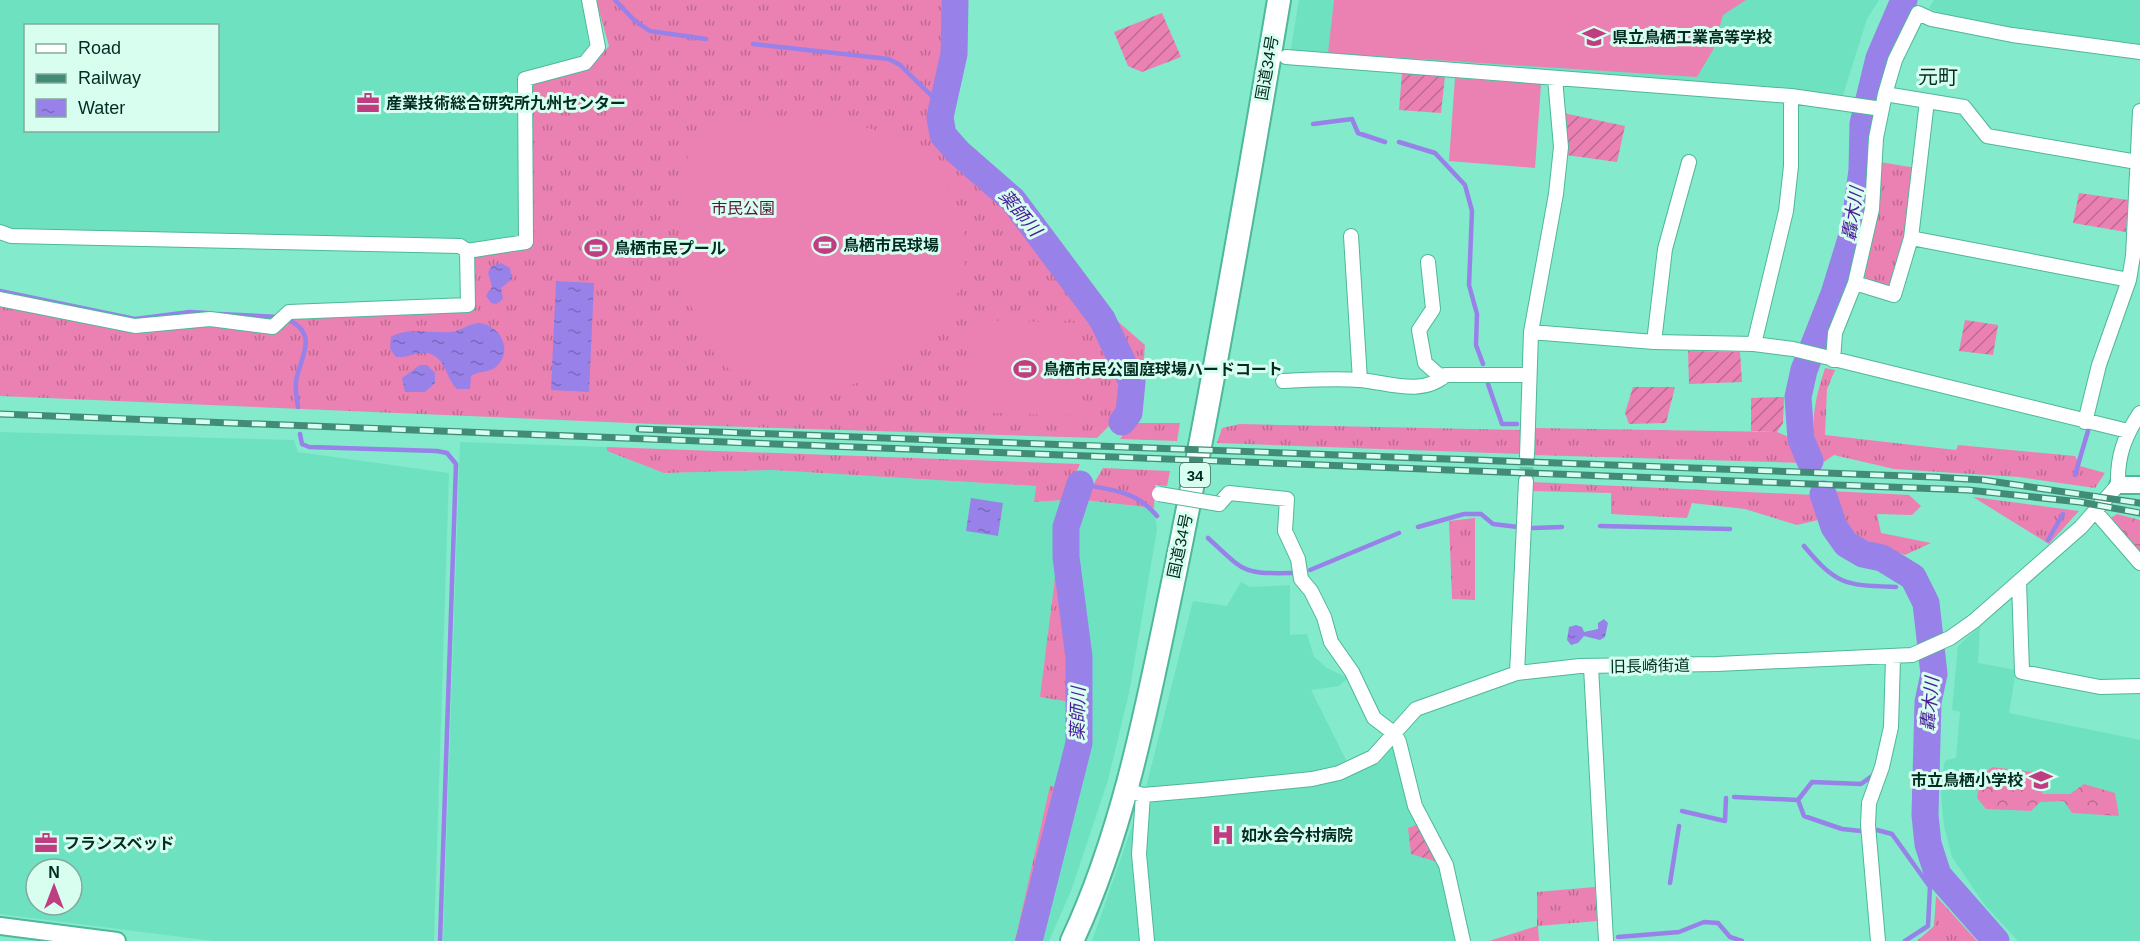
<svg xmlns="http://www.w3.org/2000/svg" width="2140" height="941" viewBox="0 0 2140 941" font-family="Arial,'Noto Sans JP',sans-serif">
	<style>
		.built { fill: #6ee2c0; fill-rule: evenodd }
		.grass { fill: url(#grass-tufts) }
		.forest { fill: url(#forest-crowns) }
		.garden { fill: url(#garden-furrows) }
		.pitch { fill: #eb81b2 }
		.water { fill: url(#water-ripples) }
		.lines { fill: none; stroke-linecap: round; stroke-linejoin: round }
		.stream { stroke: #9881e8; stroke-width: 4.5 }
		.river { stroke: #9881e8; stroke-width: 27 }
		.minor-tunnel { stroke: #69c4a9; stroke-width: 14; stroke-dasharray: 14 7; stroke-linecap: butt }
		.minor-casing { stroke: #4fb79a; stroke-width: 16 }
		.tertiary-casing { stroke: #4fb79a; stroke-width: 20 }
		.trunk-casing { stroke: #4fb79a; stroke-width: 26 }
		.minor { stroke: #fff; stroke-width: 14 }
		.tertiary { stroke: #fff; stroke-width: 16 }
		.trunk { stroke: #fff; stroke-width: 22 }
		.rail-casing { stroke: #428c77; stroke-width: 7 }
		.rail { stroke: #d8fef0; stroke-width: 4.5; stroke-dasharray: 14; stroke-linecap: butt }
		.minor-bridge-casing { stroke: #4fb79a; stroke-width: 16; stroke-linecap: butt }
		.minor-bridge { stroke: #fff; stroke-width: 14 }
		.labels { text-anchor: middle; dominant-baseline: central; stroke-width: 6; stroke-linejoin: round; paint-order: stroke }
		.shield { fill: #d8fef0; stroke: #416b5f; stroke-width: 1.5 }
		.shield-label { font-size: 15px; font-weight: bold; fill: #002c21 }
		.poi-label { font-size: 16px; font-weight: bold; fill: #002c21; stroke: #d8fef0; text-anchor: start }
		.street-label { font-size: 16px; fill: #002c21; stroke: #d8fef0 }
		.park-label { font-size: 16px; fill: #581338; stroke: #d8fef0 }
		.water-label { font-size: 18px; font-style: italic; fill: #4a1e97; stroke: #d8fef0 }
		.quarter-label { font-size: 20px; fill: #002c21; stroke: #d8fef0 }
	</style>
	<defs>
		<pattern id="grass-tufts" width="24" height="20" patternUnits="userSpaceOnUse" patternTransform="scale(1.5)"><rect width="24" height="20" fill="#eb81b2"/><path d="M3 7l-1-3M5 7V3M7 7l1-3M15 17l-1-3M17 17v-4M19 17l1-3" fill="none" stroke="#bc6a90"/></pattern>
		<pattern id="forest-crowns" width="20" height="18" patternUnits="userSpaceOnUse" patternTransform="scale(1.5)"><rect width="20" height="18" fill="#eb81b2"/><path d="M2 6a3 3 0 1 1 6 0M12 15a3 3 0 1 1 6 0" fill="none" stroke="#bc6a90"/></pattern>
		<pattern id="garden-furrows" width="10" height="10" patternUnits="userSpaceOnUse" patternTransform="scale(1.5)"><rect width="10" height="10" fill="#eb81b2"/><path d="M-1 1l2-2M0 10L10 0M9 11l2-2" fill="none" stroke="#bc6a90"/></pattern>
		<pattern id="water-ripples" width="26" height="14" patternUnits="userSpaceOnUse" patternTransform="scale(1.5)"><rect width="26" height="14" fill="#9881e8"/><path d="M2 4q2-2 4 0t4 0M15 11q2-2 4 0t4 0" fill="none" stroke="#7a6abc"/></pattern>
	</defs>
	<rect width="100%" height="100%" fill="#83eacb"/>
	<path class="built" d="M 0,0 L 582,0 L 589,47 L 584,59 L 517,75 L 522,237 L 468,245 L 10,230 L 0,226 ZM 26,26 L 218,26 L 218,130 L 26,130 Z
		M 1299,0 L 1879,0 L 1867,19 L 1843,95 L 1290,54 Z
		M 1934,0 L 2140,0 L 2140,47 L 2014,29 L 1939,13 L 1929,8 Z
		M 0,432 L 294,440 L 298,452 L 449,473 L 434,941 L 213,941 L 0,914 ZM 36,869 L 72,869 L 72,905 L 36,905 Z
		M 460,442 L 607,447 L 607,451 L 665,473 L 772,470 L 1036,486 L 1034,502 L 1064,500 L 1057,521 L 1057,562 L 1070,648 L 1071,702 L 1066,768 L 1025,921 L 1022,941 L 443,941 Z
		M 1084,500 L 1154,508 L 1157,530 L 1129,693 L 1108,780 L 1071,891 L 1049,941 L 1040,941 L 1056,863 L 1080,790 L 1087,742 L 1088,629 L 1075,532 Z
		M 1241,582 L 1250,587 L 1290,585 L 1290,635 L 1307,634 L 1314,657 L 1327,668 L 1348,678 L 1339,686 L 1311,690 L 1348,764 L 1395,742 L 1441,863 L 1457,941 L 1092,941 L 1136,815 L 1151,804 L 1146,787 L 1193,601 L 1227,606 Z
		M 1980,626 L 1978,663 L 2016,670 L 2009,713 L 2140,740 L 2140,941 L 2018,941 L 1984,904 L 1952,857 L 1944,826 L 1941,796 L 1944,764 L 1946,760 L 1956,758 L 1960,712 L 1952,710 L 1958,646 Z"/>
	<path class="grass" d="M 596,0 L 951,0 L 948,54 L 935,121 L 941,139 L 1011,209 L 1088,310 L 1125,382 L 1125,400 L 1115,420 L 1097,438 L 653,424 L 0,396 L 0,304 L 136,331 L 193,323 L 276,331 L 295,316 L 473,309 L 471,258 L 475,254 L 530,248 L 529,94 L 535,81 L 589,68 L 609,46 Z
		M 1880,162 L 1916,168 L 1906,238 L 1892,288 L 1862,278 L 1877,219 Z
		M 1107,312 L 1145,345 L 1142,382 Z
		M 1825,368 L 1835,370 L 1827,389 L 1825,435 L 1956,450 L 1958,445 L 2075,456 L 2080,466 L 2105,473 L 2095,488 L 2019,477 L 1894,469 L 1834,455 L 1821,464 C 1808,428 1814,403 1825,368 Z
		M 1132,423 L 1180,423 L 1177,441 L 1120,439 Z
		M 1240,424 L 1521,430 L 1520,454 L 1217,443 L 1222,428 Z
		M 1535,428 L 1777,432 L 1796,440 L 1804,463 L 1534,455 Z
		M 607,447 L 1080,464 L 1064,500 L 1034,502 L 1036,486 L 772,470 L 664,473 L 607,451 Z
		M 1103,468 L 1170,471 L 1167,486 L 1155,485 L 1154,508 L 1084,500 Z
		M 1531,482 L 1814,495 L 1822,519 L 1797,525 L 1745,509 L 1692,503 L 1687,518 L 1611,514 L 1611,493 L 1531,491 Z
		M 1829,491 L 1909,495 L 1921,506 L 1912,515 L 1877,514 L 1881,533 L 1931,543 L 1905,555 C 1855,537 1852,540 1829,491 Z
		M 1973,497 L 2079,511 L 2049,544 Z
		M 1475,518 L 1475,600 L 1452,599 L 1449,521 Z
		M 1057,562 L 1070,648 L 1071,702 L 1040,697 Z
		M 1050,786 L 1059,788 L 1025,921 L 1022,941 L 1015,941 Z
		M 1595,887 L 1597,921 L 1538,926 L 1539,941 L 1489,941 L 1537,926 L 1537,892 Z
		M 1936,896 L 1977,941 L 1917,941 L 1934,926 Z"/>
	<path class="forest" d="M 2117,514 L 2140,520 L 2140,561 L 2106,521 Z
		M 1992,767 L 2033,772 L 2043,794 L 2070,794 L 2084,784 L 2115,793 L 2119,816 L 2072,813 L 2064,801 L 2040,802 L 2031,811 L 1986,809 L 1977,798 L 1981,776 Z"/>
	<path class="garden" d="M 1162,13 L 1181,57 L 1142,72 L 1128,66 L 1114,32 Z
		M 1402,73 L 1445,76 L 1441,113 L 1399,110 Z
		M 1563,113 L 1625,126 L 1617,162 L 1566,155 Z
		M 2079,193 L 2128,200 L 2126,232 L 2073,223 Z
		M 1965,320 L 1998,325 L 1993,355 L 1959,351 Z
		M 1688,351 L 1740,352 L 1742,382 L 1689,384 Z
		M 1633,387 L 1675,387 L 1666,423 L 1629,424 L 1625,413 Z
		M 1784,397 L 1783,423 L 1777,432 L 1751,431 L 1751,398 Z
		M 1419,824 L 1441,863 L 1411,854 L 1408,828 Z"/>
	<path class="pitch" d="M 1334,0 L 1746,0 L 1723,15 L 1713,50 L 1697,77 L 1328,53 Z
		M 1455,78 L 1541,84 L 1535,168 L 1449,161 Z
		M 713,116 C 763,119 848,116 892,136 C 926,151 951,181 961,216 C 992,326 866,416 765,385 C 753,381 738,377 728,368 C 715,358 708,342 701,327 C 693,312 685,293 683,276 C 682,263 684,248 685,235 C 686,203 687,172 688,140 Z
		M 970,320 L 1079,323 L 1077,416 L 967,412 Z"/>
	<path class="water" d="M 501,263 L 510,268 L 512,279 L 501,288 L 503,299 L 496,304 L 491,303 L 486,296 L 492,287 L 488,272 L 492,266 Z
		M 556,281 L 594,283 L 589,392 L 551,390 Z
		M 478,323 C 499,324 514,349 497,366 C 489,374 479,370 471,376 L 470,389 L 457,389 C 445,377 445,355 426,353 C 416,352 407,358 396,357 L 390,349 L 391,337 C 410,326 431,334 452,332 C 460,331 468,324 478,323 Z
		M 420,365 L 427,365 L 435,373 L 435,383 L 425,392 L 405,392 L 402,378 Z
		M 971,498 L 1003,503 L 998,536 L 966,531 Z
		M 1604,619 L 1608,623 L 1605,637 L 1600,640 L 1584,636 L 1578,643 L 1571,645 L 1567,640 L 1569,627 L 1576,625 L 1582,627 L 1584,632 L 1598,629 L 1598,623 Z"/>
	<g class="lines">
		<path class="stream" d="M 615,0 L 635,21 L 650,31 L 706,39
			M 753,44 L 889,59 L 900,65 L 943,107
			M 1313,124 L 1352,119 L 1358,133 L 1385,142
			M 1399,142 L 1435,153 L 1465,185 L 1472,211 L 1469,285 L 1477,314 L 1476,345 L 1483,364
			M 0,291 L 135,319 L 190,312 L 207,313
			M 219,314 L 279,317
			M 287,319 C 321,335 299,358 296,382 C 295,390 297,399 298,407
			M 1488,384 L 1502,424 L 1517,424
			M 300,434 L 302,444 L 309,447 L 437,451 L 447,453 L 456,464 L 440,941
			M 2075,475 L 2088,431
			M 1080,484 C 1112,490 1135,490 1157,516
			M 1600,526 L 1730,529
			M 1418,527 L 1464,514 L 1481,514 L 1493,524 L 1518,527
			M 1533,528 L 1562,527
			M 1208,538 C 1245,572 1241,574 1292,573
			M 2048,540 L 2063,514
			M 1804,546 C 1837,586 1846,585 1896,587
			M 1310,570 L 1399,533
			M 1734,797 L 1798,800 L 1804,816 L 1842,829 L 1861,831
			M 1798,800 L 1812,782 L 1861,784 L 1872,776
			M 1682,811 L 1725,821 L 1726,798
			M 1877,830 L 1892,834 L 1930,887 L 1928,926 L 1905,941
			M 1670,883 L 1679,826
			M 1618,937 L 1679,932 L 1704,922 L 1718,923 L 1730,937 L 1742,941"/>
		<path class="river" d="M 955,0 L 954,54 L 940,117 L 943,135 L 959,153 L 1013,200 L 1102,319 L 1132,382 L 1129,413 L 1122,422
			M 1810,461 L 1801,439 L 1798,397 L 1804,370 L 1834,294 L 1854,229 L 1862,170 L 1863,124 L 1879,58 L 1904,0
			M 1823,494 L 1834,527 L 1846,544 L 1863,554 L 1882,558 L 1913,577 L 1926,603 L 1934,674 L 1928,702 L 1925,815 L 1928,844 L 1938,875 L 1996,941
			M 1029,941 L 1079,743 L 1079,657 L 1066,557 L 1066,527 L 1080,484"/>
		<path class="minor-tunnel" d="M 1526,481 L 1527,456"/>
		<g class="minor-casing">
			<path id="minor" d="M 1286,57 L 1791,96 L 1882,109
				M 1885,94 L 1895,60 L 1918,13 L 1931,19 L 2012,35 L 2140,52
				M 0,232 L 11,236 L 460,246 L 467,251 L 526,242 L 525,79 L 585,63 L 598,47 L 589,0
				M 1351,236 L 1360,380
				M 1911,238 L 2129,280
				M 1428,262 L 1433,309 L 1419,330 L 1425,363 L 1442,378
				M 1855,283 L 1894,295 L 1911,238 L 1927,101
				M 0,299 L 135,326 L 210,319 L 273,327 L 289,312 L 468,305 L 467,251
				M 1531,332 L 1654,342 L 1754,344 L 1793,349 L 2128,431
				M 1654,342 L 1665,249 L 1689,162
				M 1754,344 L 1786,211 L 1791,166 L 1791,96
				M 1833,360 L 1835,333 L 1855,283 L 1872,209 L 1876,138 L 1885,94 L 1964,107 L 1987,136 L 2137,162
				M 1283,381 C 1308,380 1334,378 1359,380 C 1387,382 1422,397 1445,375 L 1529,375
				M 2085,422 L 2099,365 L 2129,280 L 2133,256 L 2140,111
				M 1527,456 L 1531,332 L 1556,194 L 1561,147 L 1555,78
				M 1219,504 L 1229,493 L 1287,499 L 1285,531 L 1298,559 L 1301,579 L 1311,591 L 1324,617 L 1331,642 L 1352,672 L 1374,718 L 1395,734 L 1399,742 L 1415,806 L 1446,865 L 1463,941
				M 2095,511 L 2140,563
				M 2019,582 L 2022,672 L 2100,687 L 2140,686
				M 1591,667 L 1606,941
				M 1517,673 L 1526,481
				M 1126,790 L 1143,795 L 1202,790 L 1312,779 L 1339,773 L 1373,757 L 1416,709 L 1517,673 L 1580,666 L 1717,664 L 1912,655 L 1950,638 L 1974,621 L 2081,527 L 2118,485 C 2117,457 2124,437 2140,413
				M 1143,795 L 1139,854 L 1147,941
				M 1878,941 L 1868,825 L 1869,803 L 1882,767 L 1891,727 L 1893,658"/>
		</g>
		<g class="tertiary-casing">
			<path id="tertiary" d="M 2118,485 L 2140,485
				M 0,926 L 117,941"/>
		</g>
		<g class="trunk-casing">
			<path id="trunk" d="M 1072,941 C 1126,826 1149,696 1175,573 C 1214,382 1247,191 1279,0"/>
		</g>
		<use href="#minor" class="minor"/>
		<use href="#tertiary" class="tertiary"/>
		<use href="#trunk" class="trunk"/>
		<g class="rail-casing">
			<path id="rail" d="M 0,414 L 1968,490 L 2080,502 L 2140,513
				M 639,429 L 1934,477 L 1983,480 L 2140,503"/>
		</g>
		<use href="#rail" class="rail"/>
		<g class="minor-bridge-casing">
			<path id="minor-bridge" d="M 1159,494 L 1219,504"/>
		</g>
		<use href="#minor-bridge" class="minor-bridge"/>
	</g>
	<defs>
		<g id="school-bare" transform="scale(1.8)"><path d="M0-5L7-2L0 1L-7-2ZM-4 1L0 2.5L4 1V4Q0 6-4 4Z" fill="#c03d82" stroke="#d8fef0" stroke-width="2.5" paint-order="stroke"/></g>
		<g id="office-bare" transform="scale(1.8)"><path d="M-6-3h4V-5.5h4V-3h4V5H-6ZM-1-4.5V-3h2v-1.5ZM-6 0V1H6V0Z" fill="#c03d82" stroke="#d8fef0" stroke-width="2.5" paint-order="stroke"/></g>
		<g id="stadium-bare" transform="scale(1.8)"><path d="M0-5a6.5 5 0 1 0 0 10a6.5 5 0 1 0 0-10ZM-3.5-1.8h7v3.6h-7Z" fill="#c03d82" stroke="#d8fef0" stroke-width="2.5" paint-order="stroke"/></g>
		<g id="hospital-bare" transform="scale(1.8)"><path d="M-5-5h3v3.5h4V-5h3V5h-3V1.5h-4V5h-3Z" fill="#c03d82" stroke="#d8fef0" stroke-width="2.5" paint-order="stroke"/></g>
	</defs>
	<g fill-rule="evenodd">
		<use href="#school-bare" x="1594" y="37"/>
		<use href="#office-bare" x="368" y="103"/>
		<use href="#stadium-bare" x="825" y="245"/>
		<use href="#stadium-bare" x="596" y="248"/>
		<use href="#stadium-bare" x="1025" y="369"/>
		<use href="#school-bare" x="2041" y="780"/>
		<use href="#hospital-bare" x="1223" y="835"/>
		<use href="#office-bare" x="46" y="843"/>
	</g>
	<g class="labels">
		<rect class="shield" x="1180" y="463" width="30" height="24" rx="4.5"/>
		<g class="shield-label">
			<text x="1195" y="475">34</text>
		</g>
		<g class="poi-label">
			<text x="1612" y="37">県立鳥栖工業高等学校</text>
			<text x="386" y="103">産業技術総合研究所九州センター</text>
			<text x="843" y="245">鳥栖市民球場</text>
			<text x="614" y="248">鳥栖市民プール</text>
			<text x="1043" y="369">鳥栖市民公園庭球場ハードコート</text>
			<text x="2023" y="780" text-anchor="end">市立鳥栖小学校</text>
			<text x="1241" y="835">如水会今村病院</text>
			<text x="64" y="843">フランスベッド</text>
		</g>
		<g class="street-label">
			<text transform="translate(1267 68) rotate(-80)">国道34号</text>
			<text transform="translate(1180 546) rotate(-78)">国道34号</text>
			<text transform="translate(1650 666) rotate(-1)">旧長崎街道</text>
		</g>
		<g class="park-label">
			<text x="743" y="208">市民公園</text>
		</g>
		<g class="water-label">
			<text transform="translate(1020 213) rotate(50)">薬師川</text>
			<text transform="translate(1853 214) rotate(-81)">轟木川</text>
			<text transform="translate(1930 704) rotate(-85)">轟木川</text>
			<text transform="translate(1078 714) rotate(-89)">薬師川</text>
		</g>
		<g class="quarter-label">
			<text x="1938" y="77">元町</text>
		</g>
	</g>
	<rect x="24" y="24" width="195" height="108" fill="#d8fef0" stroke="#82aa9d" stroke-width="1.5"/>
	<rect x="36" y="44" width="30" height="9" fill="#ffffff" stroke="#82aa9d" stroke-width="1.5"/>
	<text x="78" y="54" font-size="18" fill="#002c21">Road</text>
	<rect x="36" y="74" width="30" height="9" fill="#428c77" stroke="#82aa9d" stroke-width="1.5"/>
	<text x="78" y="84" font-size="18" fill="#002c21">Railway</text>
	<rect x="36" y="99" width="30" height="18" fill="url(#water-ripples)" stroke="#82aa9d" stroke-width="1.5"/>
	<text x="78" y="114" font-size="18" fill="#002c21">Water</text>
	<g transform="translate(54 887)"><circle r="28" fill="#d8fef0" stroke="#82aa9d" stroke-width="1.5"/>
	<path d="M0-4.5L10 22L0 15L-10 22Z" fill="#c03d82"/>
	<text y="-9" font-size="16" font-weight="bold" text-anchor="middle" fill="#002c21">N</text>
	</g>
</svg>
